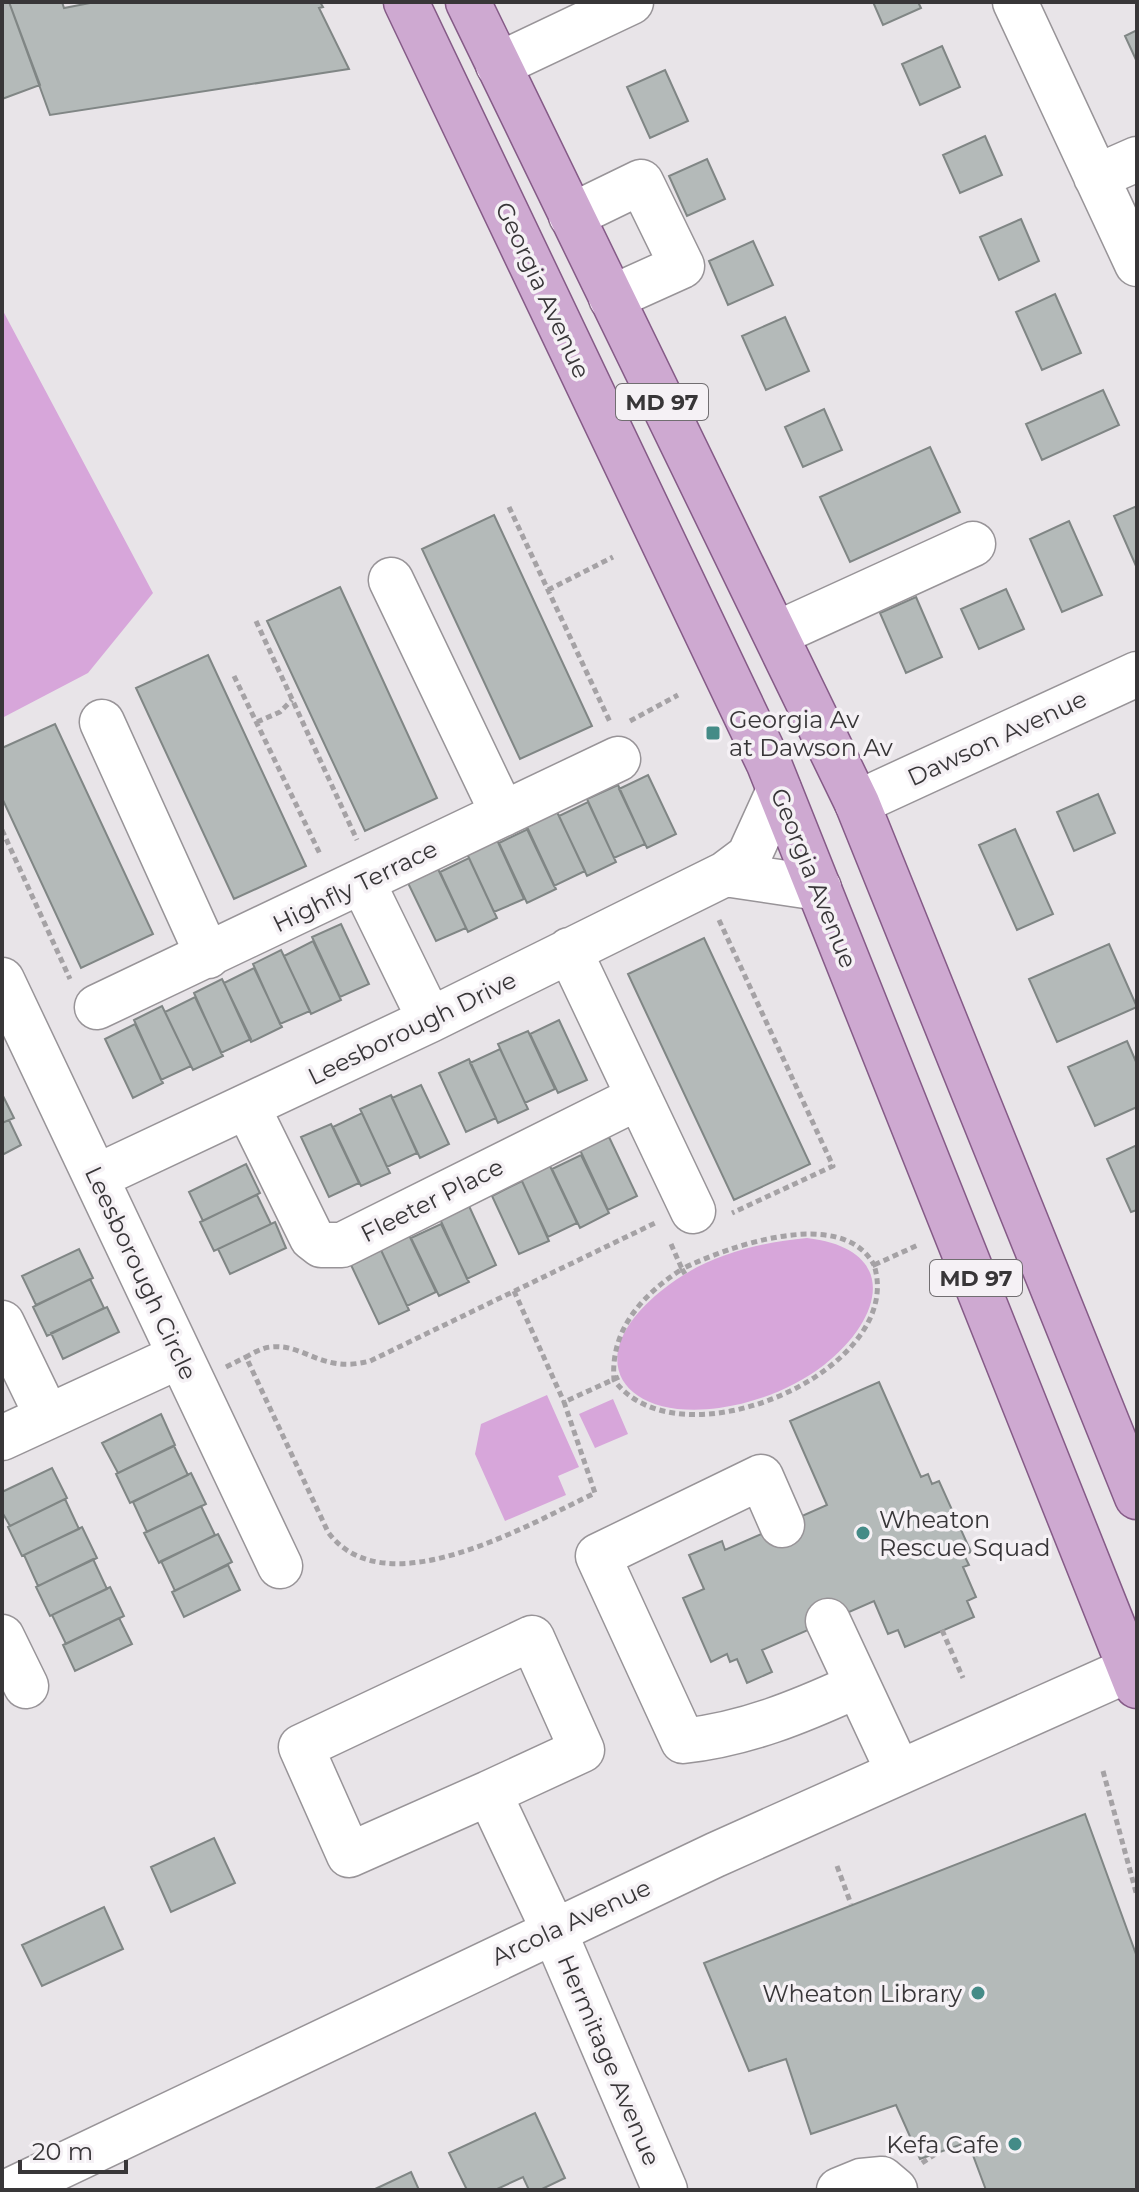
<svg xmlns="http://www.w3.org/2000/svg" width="1139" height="2192" viewBox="0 0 1139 2192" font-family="Montserrat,sans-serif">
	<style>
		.green { fill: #d7a6da }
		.building { fill: #b4bab9; stroke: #808685; stroke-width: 2 }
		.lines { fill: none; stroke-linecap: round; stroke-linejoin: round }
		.minor-casing { stroke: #989498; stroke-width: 47 }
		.major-casing { stroke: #855b87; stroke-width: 47 }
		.path { stroke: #a5a2a5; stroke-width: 5; stroke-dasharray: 6 4; stroke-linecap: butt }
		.minor { stroke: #fff; stroke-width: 44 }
		.major { stroke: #cea9d1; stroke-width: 44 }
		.poi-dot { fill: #448b87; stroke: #f5f1f5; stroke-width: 3 }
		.labels { text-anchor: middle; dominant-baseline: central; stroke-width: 7; stroke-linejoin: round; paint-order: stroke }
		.shield { fill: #f5f1f5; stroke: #716e71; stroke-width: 2 }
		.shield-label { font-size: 22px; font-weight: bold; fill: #383638 }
		.street-label { font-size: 24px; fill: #383638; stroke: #f5f1f5 }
		.poi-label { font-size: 24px; fill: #383638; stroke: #f5f1f5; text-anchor: start }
	</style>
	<rect width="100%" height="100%" fill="#e8e4e8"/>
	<path class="green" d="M 2,309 L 153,593 L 88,673 L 2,718 Z
		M 807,1238 C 900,1249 884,1318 824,1365 C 794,1388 756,1403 719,1408 C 622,1421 578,1358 661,1291 C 702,1257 754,1243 807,1238 Z
		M 547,1395 L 579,1467 L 558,1476 L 566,1495 L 505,1521 L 475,1454 L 481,1424 Z
		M 613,1399 L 628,1434 L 595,1448 L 579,1414 Z"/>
	<path class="building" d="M 2,2 L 9,2 L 40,85 L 2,99 Z
		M 9,2 L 62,2 L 64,8 L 95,2 L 320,2 L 323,7 L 319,8 L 349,69 L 50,115 Z
		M 873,2 L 918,2 L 921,8 L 883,25 Z
		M 1137,30 L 1137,62 L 1125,36 Z
		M 942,46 L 960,87 L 920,105 L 902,64 Z
		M 665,70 L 688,121 L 650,138 L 627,87 Z
		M 985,136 L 1002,175 L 960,193 L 943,155 Z
		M 707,159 L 725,199 L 687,216 L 669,176 Z
		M 1021,219 L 1039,261 L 999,280 L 980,237 Z
		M 753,241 L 773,285 L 728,305 L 709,261 Z
		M 1055,294 L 1081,353 L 1042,370 L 1016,312 Z
		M 785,317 L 809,371 L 766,390 L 742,336 Z
		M 1103,390 L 1119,425 L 1042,460 L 1026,424 Z
		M 824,409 L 842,450 L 803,467 L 785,427 Z
		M 930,447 L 960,512 L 850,562 L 820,497 Z
		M 1137,506 L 1137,566 L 1136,566 L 1114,516 Z
		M 494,515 L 592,726 L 520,759 L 422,549 Z
		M 1069,521 L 1102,595 L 1062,612 L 1030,539 Z
		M 340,587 L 437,798 L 365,831 L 267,621 Z
		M 1006,589 L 1024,629 L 979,649 L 961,609 Z
		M 916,597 L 942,657 L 906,673 L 880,613 Z
		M 208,655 L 306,866 L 234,899 L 136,688 Z
		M 55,724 L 153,934 L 81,968 L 2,798 L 2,748 Z
		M 648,775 L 676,834 L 647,848 L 619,789 Z
		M 618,785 L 645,844 L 614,858 L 587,799 Z
		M 1098,794 L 1115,833 L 1074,851 L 1057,812 Z
		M 588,802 L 616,862 L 587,876 L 559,816 Z
		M 557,812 L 585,871 L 554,886 L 526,827 Z
		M 528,829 L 556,889 L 527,903 L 499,843 Z
		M 1015,829 L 1053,914 L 1017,930 L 979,845 Z
		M 497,840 L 524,899 L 494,912 L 467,854 Z
		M 469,858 L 497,918 L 468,932 L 440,872 Z
		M 438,869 L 466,928 L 436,941 L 408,883 Z
		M 341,924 L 369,984 L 340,997 L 312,937 Z
		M 704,938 L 810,1164 L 734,1200 L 628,974 Z
		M 313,941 L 341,1000 L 311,1014 L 284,956 Z
		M 1109,944 L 1137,1007 L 1057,1042 L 1029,979 Z
		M 281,950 L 310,1011 L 280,1024 L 253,964 Z
		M 254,968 L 282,1027 L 251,1042 L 224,983 Z
		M 222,979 L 251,1039 L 221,1053 L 194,993 Z
		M 195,997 L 223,1056 L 193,1070 L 165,1012 Z
		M 162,1006 L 191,1066 L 161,1080 L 134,1020 Z
		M 559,1020 L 587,1080 L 558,1093 L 530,1034 Z
		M 135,1024 L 163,1083 L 133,1098 L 105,1039 Z
		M 528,1031 L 555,1089 L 525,1103 L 498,1044 Z
		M 1127,1041 L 1137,1064 L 1137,1107 L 1095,1126 L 1068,1067 Z
		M 500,1049 L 528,1109 L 498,1123 L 470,1063 Z
		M 469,1059 L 496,1118 L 466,1132 L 439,1073 Z
		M 421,1085 L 449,1144 L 420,1158 L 392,1098 Z
		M 2,1094 L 14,1118 L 2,1123 Z
		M 391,1095 L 417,1153 L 387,1167 L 360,1109 Z
		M 362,1113 L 390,1173 L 361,1186 L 333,1127 Z
		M 9,1120 L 21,1145 L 2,1155 L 2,1123 Z
		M 331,1124 L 359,1183 L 329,1197 L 301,1137 Z
		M 609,1137 L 637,1196 L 608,1210 L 580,1150 Z
		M 1137,1145 L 1137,1210 L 1131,1212 L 1107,1159 Z
		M 581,1155 L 609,1213 L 580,1228 L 552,1169 Z
		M 246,1164 L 260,1193 L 203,1221 L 189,1192 Z
		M 549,1164 L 577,1223 L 548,1237 L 520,1177 Z
		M 522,1181 L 549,1241 L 519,1254 L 492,1196 Z
		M 257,1195 L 271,1224 L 214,1251 L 200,1222 Z
		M 469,1206 L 496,1265 L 467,1279 L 440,1219 Z
		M 275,1222 L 286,1248 L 230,1274 L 218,1249 Z
		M 441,1224 L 469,1282 L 439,1296 L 411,1238 Z
		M 408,1233 L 436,1292 L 407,1306 L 379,1246 Z
		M 79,1249 L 93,1278 L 36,1305 L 22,1276 Z
		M 381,1250 L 409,1310 L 379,1324 L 351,1265 Z
		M 90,1279 L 104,1308 L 47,1336 L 33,1307 Z
		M 107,1307 L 119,1332 L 63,1359 L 51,1333 Z
		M 879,1382 L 921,1477 L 928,1474 L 932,1484 L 939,1481 L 971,1552 L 964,1555 L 969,1565 L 963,1567 L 976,1597 L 967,1601 L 974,1617 L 905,1647 L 898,1630 L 888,1634 L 874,1601 L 762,1650 L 772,1672 L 747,1683 L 737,1659 L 730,1662 L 727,1654 L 711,1662 L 683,1598 L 704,1589 L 689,1555 L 722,1541 L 725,1550 L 827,1505 L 790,1421 Z
		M 161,1414 L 175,1445 L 118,1473 L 102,1443 Z
		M 174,1446 L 188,1475 L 130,1503 L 116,1474 Z
		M 52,1468 L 67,1498 L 10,1526 L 2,1512 L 2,1492 Z
		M 191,1473 L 206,1504 L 147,1532 L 133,1502 Z
		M 65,1499 L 79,1529 L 22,1556 L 8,1527 Z
		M 201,1506 L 215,1535 L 159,1563 L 144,1533 Z
		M 82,1527 L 97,1558 L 38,1586 L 24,1555 Z
		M 218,1534 L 232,1562 L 175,1591 L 161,1561 Z
		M 93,1559 L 107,1589 L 50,1616 L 36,1587 Z
		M 228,1565 L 240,1590 L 184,1617 L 172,1592 Z
		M 110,1587 L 124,1616 L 66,1644 L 52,1615 Z
		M 119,1618 L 132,1644 L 75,1671 L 63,1645 Z
		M 1085,1814 L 1137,1957 L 1137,2190 L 986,2190 L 968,2142 L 920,2159 L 896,2105 L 811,2134 L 786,2059 L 749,2071 L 704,1963 Z
		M 214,1838 L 235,1883 L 171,1912 L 151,1867 Z
		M 104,1907 L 123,1949 L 42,1986 L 22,1945 Z
		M 535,2113 L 565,2178 L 540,2190 L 529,2190 L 523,2177 L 495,2190 L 467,2190 L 449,2153 Z
		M 411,2172 L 419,2190 L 373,2190 Z"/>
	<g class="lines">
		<g class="minor-casing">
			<path id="minor" d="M 1015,2 L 1137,264
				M 498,65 L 631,2
				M 1096,177 L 1137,159
				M 571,216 L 641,182 L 682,266 L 611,298
				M 391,580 L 503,814
				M 776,634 L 973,544
				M 102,722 L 208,956
				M 857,803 L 1137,674
				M 725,874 L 819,888
				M 363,883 L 430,1020
				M 569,950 L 693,1211
				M 2,980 L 280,1566
				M 97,1007 L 618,759
				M 248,1108 L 312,1238 L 321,1245 L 342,1245 L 639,1097
				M 96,1177 L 430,1020 L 725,874 L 749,856 L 779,790
				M 2,1323 L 47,1416
				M 2,1438 L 180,1356
				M 782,1525 L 761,1477 L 598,1556 L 683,1741 C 746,1734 799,1712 856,1686
				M 828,1621 L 898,1771
				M 2,1637 L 26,1686
				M 489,1793 L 582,1750 L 532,1638 L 301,1747 L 349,1855 L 489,1793 L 554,1931 L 665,2190
				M 11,2190 L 715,1855 L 1137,1666
				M 839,2190 L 861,2181 L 882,2179 L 895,2190"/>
		</g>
		<g class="major-casing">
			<path id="major" d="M 406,2 L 769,764 L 1137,1686
				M 468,2 L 857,803 L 1137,1497"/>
		</g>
		<path class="path" d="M 509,507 L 610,722
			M 548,590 L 613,557
			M 256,621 L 357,840
			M 234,676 L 321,856
			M 630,721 L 678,695
			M 257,722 L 280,712 L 292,700
			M 2,830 L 70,979
			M 719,920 L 833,1166 L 732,1213
			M 671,1244 L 682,1269 C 642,1295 610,1330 614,1380 C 679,1469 908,1370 874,1265 L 918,1245
			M 685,1274 L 682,1269 C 726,1247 842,1205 874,1265 L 869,1267
			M 514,1291 L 564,1402
			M 226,1367 L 246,1357
			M 619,1377 L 564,1402 L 595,1493 C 531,1523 385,1610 328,1532 L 246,1357 C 253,1353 262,1348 270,1347 C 305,1343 321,1374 370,1361 L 655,1223
			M 942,1630 L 963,1678
			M 1103,1771 L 1137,1896
			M 837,1866 L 851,1904
			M 922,2163 L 937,2153"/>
		<use href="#minor" class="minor"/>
		<use href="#major" class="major"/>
	</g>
	<g class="poi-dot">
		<rect x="705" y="725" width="16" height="16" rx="4"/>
		<circle cx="863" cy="1533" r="8"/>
		<circle cx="978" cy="1993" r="8"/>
		<circle cx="1015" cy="2144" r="8"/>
	</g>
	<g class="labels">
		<g class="shield">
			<rect x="616" y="384" width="92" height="36" rx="6"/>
			<rect x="930" y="1260" width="92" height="36" rx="6"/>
		</g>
		<g class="shield-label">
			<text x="662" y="402">MD 97</text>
			<text x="976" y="1278">MD 97</text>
		</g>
		<g class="street-label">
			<text transform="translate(543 290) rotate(65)">Georgia Avenue</text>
			<text transform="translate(997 738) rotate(-25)">Dawson Avenue</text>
			<text transform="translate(814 878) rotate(68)">Georgia Avenue</text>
			<text transform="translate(355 886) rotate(-26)">Highfly Terrace</text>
			<text transform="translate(412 1028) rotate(-26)">Leesborough Drive</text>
			<text transform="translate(432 1200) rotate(-27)">Fleeter Place</text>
			<text transform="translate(141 1273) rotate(65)">Leesborough Circle</text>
			<text transform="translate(571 1922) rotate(-25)">Arcola Avenue</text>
			<text transform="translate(609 2060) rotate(67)">Hermitage Avenue</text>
		</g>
		<g class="poi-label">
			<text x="729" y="719">Georgia Av<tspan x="729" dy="28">at Dawson Av</tspan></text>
			<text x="879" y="1519">Wheaton<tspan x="879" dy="28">Rescue Squad</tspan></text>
			<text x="962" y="1993" text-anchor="end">Wheaton Library</text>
			<text x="999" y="2144" text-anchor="end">Kefa Cafe</text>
		</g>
	</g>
	<rect width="1139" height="2192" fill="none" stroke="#383638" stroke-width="8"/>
	<path d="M20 2160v12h106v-12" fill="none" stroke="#383638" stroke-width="4"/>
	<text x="32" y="2160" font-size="24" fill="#383638" stroke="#f5f1f5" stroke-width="6" paint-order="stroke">20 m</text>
</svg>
